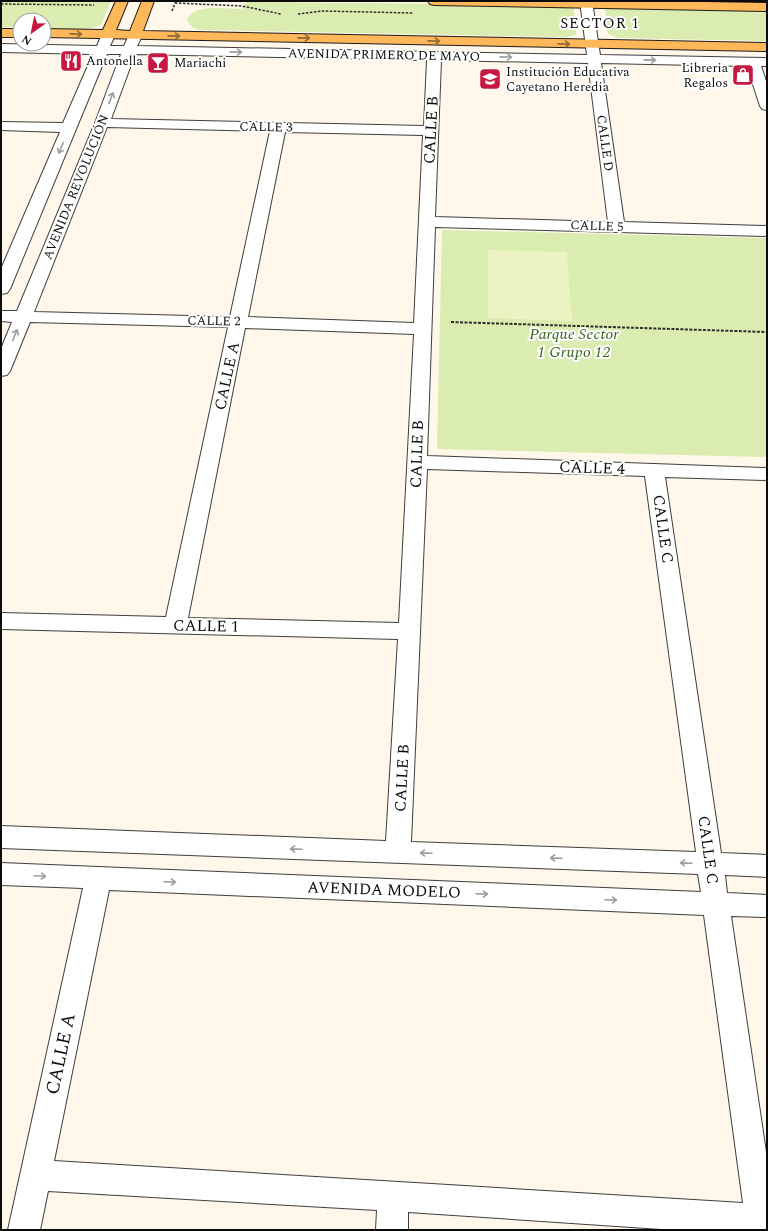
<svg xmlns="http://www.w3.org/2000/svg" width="768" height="1231" viewBox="0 0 768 1231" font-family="Spectral,serif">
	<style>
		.green { fill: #daecaf }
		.pitch { fill: #ebf3c2 }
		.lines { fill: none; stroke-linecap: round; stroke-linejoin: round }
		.minor-casing { stroke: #3e3e3e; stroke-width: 2 }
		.major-casing { stroke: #1c1c1c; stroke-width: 2 }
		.path-far1 { stroke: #2d2d2d; stroke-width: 1.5; stroke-dasharray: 2.5 1.5; stroke-linecap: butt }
		.path { stroke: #2d2d2d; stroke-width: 2; stroke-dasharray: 3 1.5; stroke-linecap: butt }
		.minor { fill: #fff; fill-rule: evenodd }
		.major { fill: #ffb859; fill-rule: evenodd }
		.oneway { stroke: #916a36 }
		.oneway2 { stroke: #9d9d9d }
		.labels { text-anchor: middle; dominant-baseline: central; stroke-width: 4; stroke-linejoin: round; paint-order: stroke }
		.far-street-label { font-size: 13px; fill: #0b0b0b; stroke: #fff }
		.far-poi-label { font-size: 13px; fill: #0b0b0b; stroke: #fff; text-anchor: start }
		.far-quarter-label { font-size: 15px; letter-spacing: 1px; fill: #0b0b0b; stroke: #fff }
		.street-label { font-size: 16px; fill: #0b0b0b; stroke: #fff }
		.park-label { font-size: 16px; font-style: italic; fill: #366717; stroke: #fff }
		.near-street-label { font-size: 19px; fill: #0b0b0b; stroke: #fff }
	</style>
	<rect width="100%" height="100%" fill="#fff7e9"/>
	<path class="green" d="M 1,1 L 111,1 L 101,25 C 84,32 62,28 44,28 L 44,20 L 20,20 L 20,27 L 1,27 Z
		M 246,2 L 556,5 L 570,7 L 574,10 L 576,35 L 566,37 L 199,30 L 193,28 L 187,20 C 193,3 227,9 242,9 Z
		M 608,8 L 767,10 L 767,41 L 617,38 L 608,34 L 605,9 Z
		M 442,230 L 767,238 L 767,457 L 437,449 Z"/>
	<path class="pitch" d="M 488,250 L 567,252 L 572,321 L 488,318 Z"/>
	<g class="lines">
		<g class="minor-casing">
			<path id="minor" d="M 580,1 L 592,1 L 600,55 L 767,58 L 767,66 L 761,66 L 767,84 L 767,110 L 762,109 L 760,106 L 747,66 L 601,63 L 624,222 L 767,226 L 767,236 L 435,227 L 427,456 L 767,468 L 767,480 L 665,477 L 721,853 L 767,855 L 767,877 L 725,875 L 727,893 L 767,895 L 767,917 L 731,916 L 767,1159 L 767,1230 L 676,1230 L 408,1212 L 408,1230 L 376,1230 L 377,1210 L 48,1191 L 40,1230 L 8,1230 L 83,888 L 1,885 L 1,863 L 701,892 L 698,874 L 1,848 L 1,826 L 386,841 L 398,639 L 1,629 L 1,613 L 166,617 L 228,327 L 30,322 L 10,371 L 7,375 L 1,376 L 1,349 L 12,322 L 1,321 L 1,311 L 17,311 L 95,123 L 121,54 L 107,54 L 10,289 L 7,293 L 1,294 L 1,269 L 60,132 L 1,130 L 1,122 L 63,123 L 93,54 L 1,52 L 1,44 L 97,46 L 102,34 L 112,34 L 114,37 L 110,46 L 124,46 L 129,35 L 139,35 L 141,38 L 137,46 L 587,55 ZM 135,54 L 427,60 L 424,126 L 111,119 ZM 441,60 L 588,63 L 608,222 L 435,217 ZM 107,127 L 270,131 L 230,317 L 34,312 ZM 285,132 L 423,135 L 414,323 L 248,317 ZM 245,328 L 414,334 L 399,623 L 188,618 ZM 427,469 L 645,476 L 696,852 L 411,842 ZM 109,890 L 704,915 L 743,1203 L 54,1161 Z"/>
		</g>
		<g class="major-casing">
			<path id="major" d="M 116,1 L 128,1 L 116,30 L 130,31 L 142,1 L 154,1 L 143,31 L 767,43 L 767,51 L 44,37 L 44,29 L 103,30 Z
				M 428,1 L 645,1 L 767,3 L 767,11 L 434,5 L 430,4 Z
				M 1,29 L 20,29 L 20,37 L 1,37 Z"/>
		</g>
		<path class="path-far1" d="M 175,3 L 242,6 L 281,14
			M 1,4 L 94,5
			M 172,11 L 176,1
			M 298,14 L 322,11 L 413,13"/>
		<path class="path" d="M 451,322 L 767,332"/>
		<use href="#minor" class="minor"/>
		<use href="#major" class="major"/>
	</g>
	<defs><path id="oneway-shaft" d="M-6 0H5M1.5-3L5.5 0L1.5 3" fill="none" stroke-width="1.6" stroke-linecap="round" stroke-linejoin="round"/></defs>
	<g class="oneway">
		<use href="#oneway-shaft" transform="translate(76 34) rotate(1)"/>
		<use href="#oneway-shaft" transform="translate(174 36) rotate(1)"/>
		<use href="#oneway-shaft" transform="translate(304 38) rotate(1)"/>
		<use href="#oneway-shaft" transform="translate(434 41) rotate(1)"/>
		<use href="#oneway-shaft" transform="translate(564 44) rotate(1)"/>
	</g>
	<g class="oneway2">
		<use href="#oneway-shaft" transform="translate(236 52) rotate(1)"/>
		<use href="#oneway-shaft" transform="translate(506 57) rotate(1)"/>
		<use href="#oneway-shaft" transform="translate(650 60) rotate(1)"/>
		<use href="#oneway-shaft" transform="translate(111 98) rotate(-69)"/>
		<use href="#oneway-shaft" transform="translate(61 148) rotate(113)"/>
		<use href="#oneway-shaft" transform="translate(15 335) rotate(-68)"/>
		<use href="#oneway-shaft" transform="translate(296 849) rotate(-178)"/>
		<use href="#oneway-shaft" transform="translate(426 853) rotate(-178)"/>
		<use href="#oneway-shaft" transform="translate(556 858) rotate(-178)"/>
		<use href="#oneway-shaft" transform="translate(686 863) rotate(-178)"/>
		<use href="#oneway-shaft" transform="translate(40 876) rotate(3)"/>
		<use href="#oneway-shaft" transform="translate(170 882) rotate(2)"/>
		<use href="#oneway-shaft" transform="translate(482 894) rotate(2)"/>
		<use href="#oneway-shaft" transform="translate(611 900) rotate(2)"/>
	</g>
	<defs>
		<g id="restaurant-square" transform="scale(1.15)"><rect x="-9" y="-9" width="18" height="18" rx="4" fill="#c61841" stroke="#fff"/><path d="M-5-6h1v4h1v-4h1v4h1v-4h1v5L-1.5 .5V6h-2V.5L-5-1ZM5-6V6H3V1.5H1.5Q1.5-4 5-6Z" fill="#fff"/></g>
		<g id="bar-square" transform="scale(1.15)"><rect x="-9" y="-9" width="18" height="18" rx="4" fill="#c61841" stroke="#fff"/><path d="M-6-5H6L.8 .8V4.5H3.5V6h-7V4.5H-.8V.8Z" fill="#fff"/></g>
		<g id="shop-square" transform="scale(1.15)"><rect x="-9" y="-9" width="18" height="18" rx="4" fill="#c61841" stroke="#fff"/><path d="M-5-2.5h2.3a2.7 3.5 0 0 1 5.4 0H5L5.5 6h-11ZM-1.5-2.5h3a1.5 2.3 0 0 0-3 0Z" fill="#fff"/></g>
		<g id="school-square" transform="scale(1.15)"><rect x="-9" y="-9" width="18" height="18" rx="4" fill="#c61841" stroke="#fff"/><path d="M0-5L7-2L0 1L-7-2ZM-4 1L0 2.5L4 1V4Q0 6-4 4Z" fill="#fff"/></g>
	</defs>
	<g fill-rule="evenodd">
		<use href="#restaurant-square" x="71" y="61"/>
		<use href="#bar-square" x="158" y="63"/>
		<use href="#shop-square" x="743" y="75"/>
		<use href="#school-square" x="490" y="79"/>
	</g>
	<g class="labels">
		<g class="far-street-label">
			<text transform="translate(384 55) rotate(1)">AVENIDA PRIMERO DE MAYO</text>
			<text transform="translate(266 127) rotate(1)">CALLE 3</text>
			<text transform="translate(605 143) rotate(82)">CALLE D</text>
			<text transform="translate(76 187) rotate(-68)">AVENIDA REVOLUCIÓN</text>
			<text transform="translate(597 226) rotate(2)">CALLE 5</text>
			<text transform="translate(214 321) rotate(1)">CALLE 2</text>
		</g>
		<g class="far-poi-label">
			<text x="86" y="61">Antonella</text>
			<text x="174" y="63">Mariachi</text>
			<text x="728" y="68" text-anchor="end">Libreria<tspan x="728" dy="15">Regalos</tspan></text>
			<text x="506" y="72">Institución Educativa<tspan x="506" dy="15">Cayetano Heredia</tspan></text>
		</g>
		<g class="far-quarter-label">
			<text x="600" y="23">SECTOR 1</text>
		</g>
		<g class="street-label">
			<text transform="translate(431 130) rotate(-87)">CALLE B</text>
			<text transform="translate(227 376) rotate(-78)">CALLE A</text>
			<text transform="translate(417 454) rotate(-88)">CALLE B</text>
			<text transform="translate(592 468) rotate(2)">CALLE 4</text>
			<text transform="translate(663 529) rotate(82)">CALLE C</text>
			<text transform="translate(206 626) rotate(1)">CALLE 1</text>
			<text transform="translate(402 778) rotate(-87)">CALLE B</text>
			<text transform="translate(708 850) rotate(82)">CALLE C</text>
			<text transform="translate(384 890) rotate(2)">AVENIDA MODELO</text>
		</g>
		<g class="park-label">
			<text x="574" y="334">Parque Sector<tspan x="574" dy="18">1 Grupo 12</tspan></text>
		</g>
		<g class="near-street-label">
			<text transform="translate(61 1054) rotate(-78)">CALLE A</text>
		</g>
	</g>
	<rect width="768" height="1231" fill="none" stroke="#0b0b0b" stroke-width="4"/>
	<g transform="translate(32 32) rotate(213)"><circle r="19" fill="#ffffff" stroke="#9d9d9d"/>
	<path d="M0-3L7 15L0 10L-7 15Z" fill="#c61841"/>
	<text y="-6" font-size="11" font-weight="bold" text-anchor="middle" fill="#0b0b0b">N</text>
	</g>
</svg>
